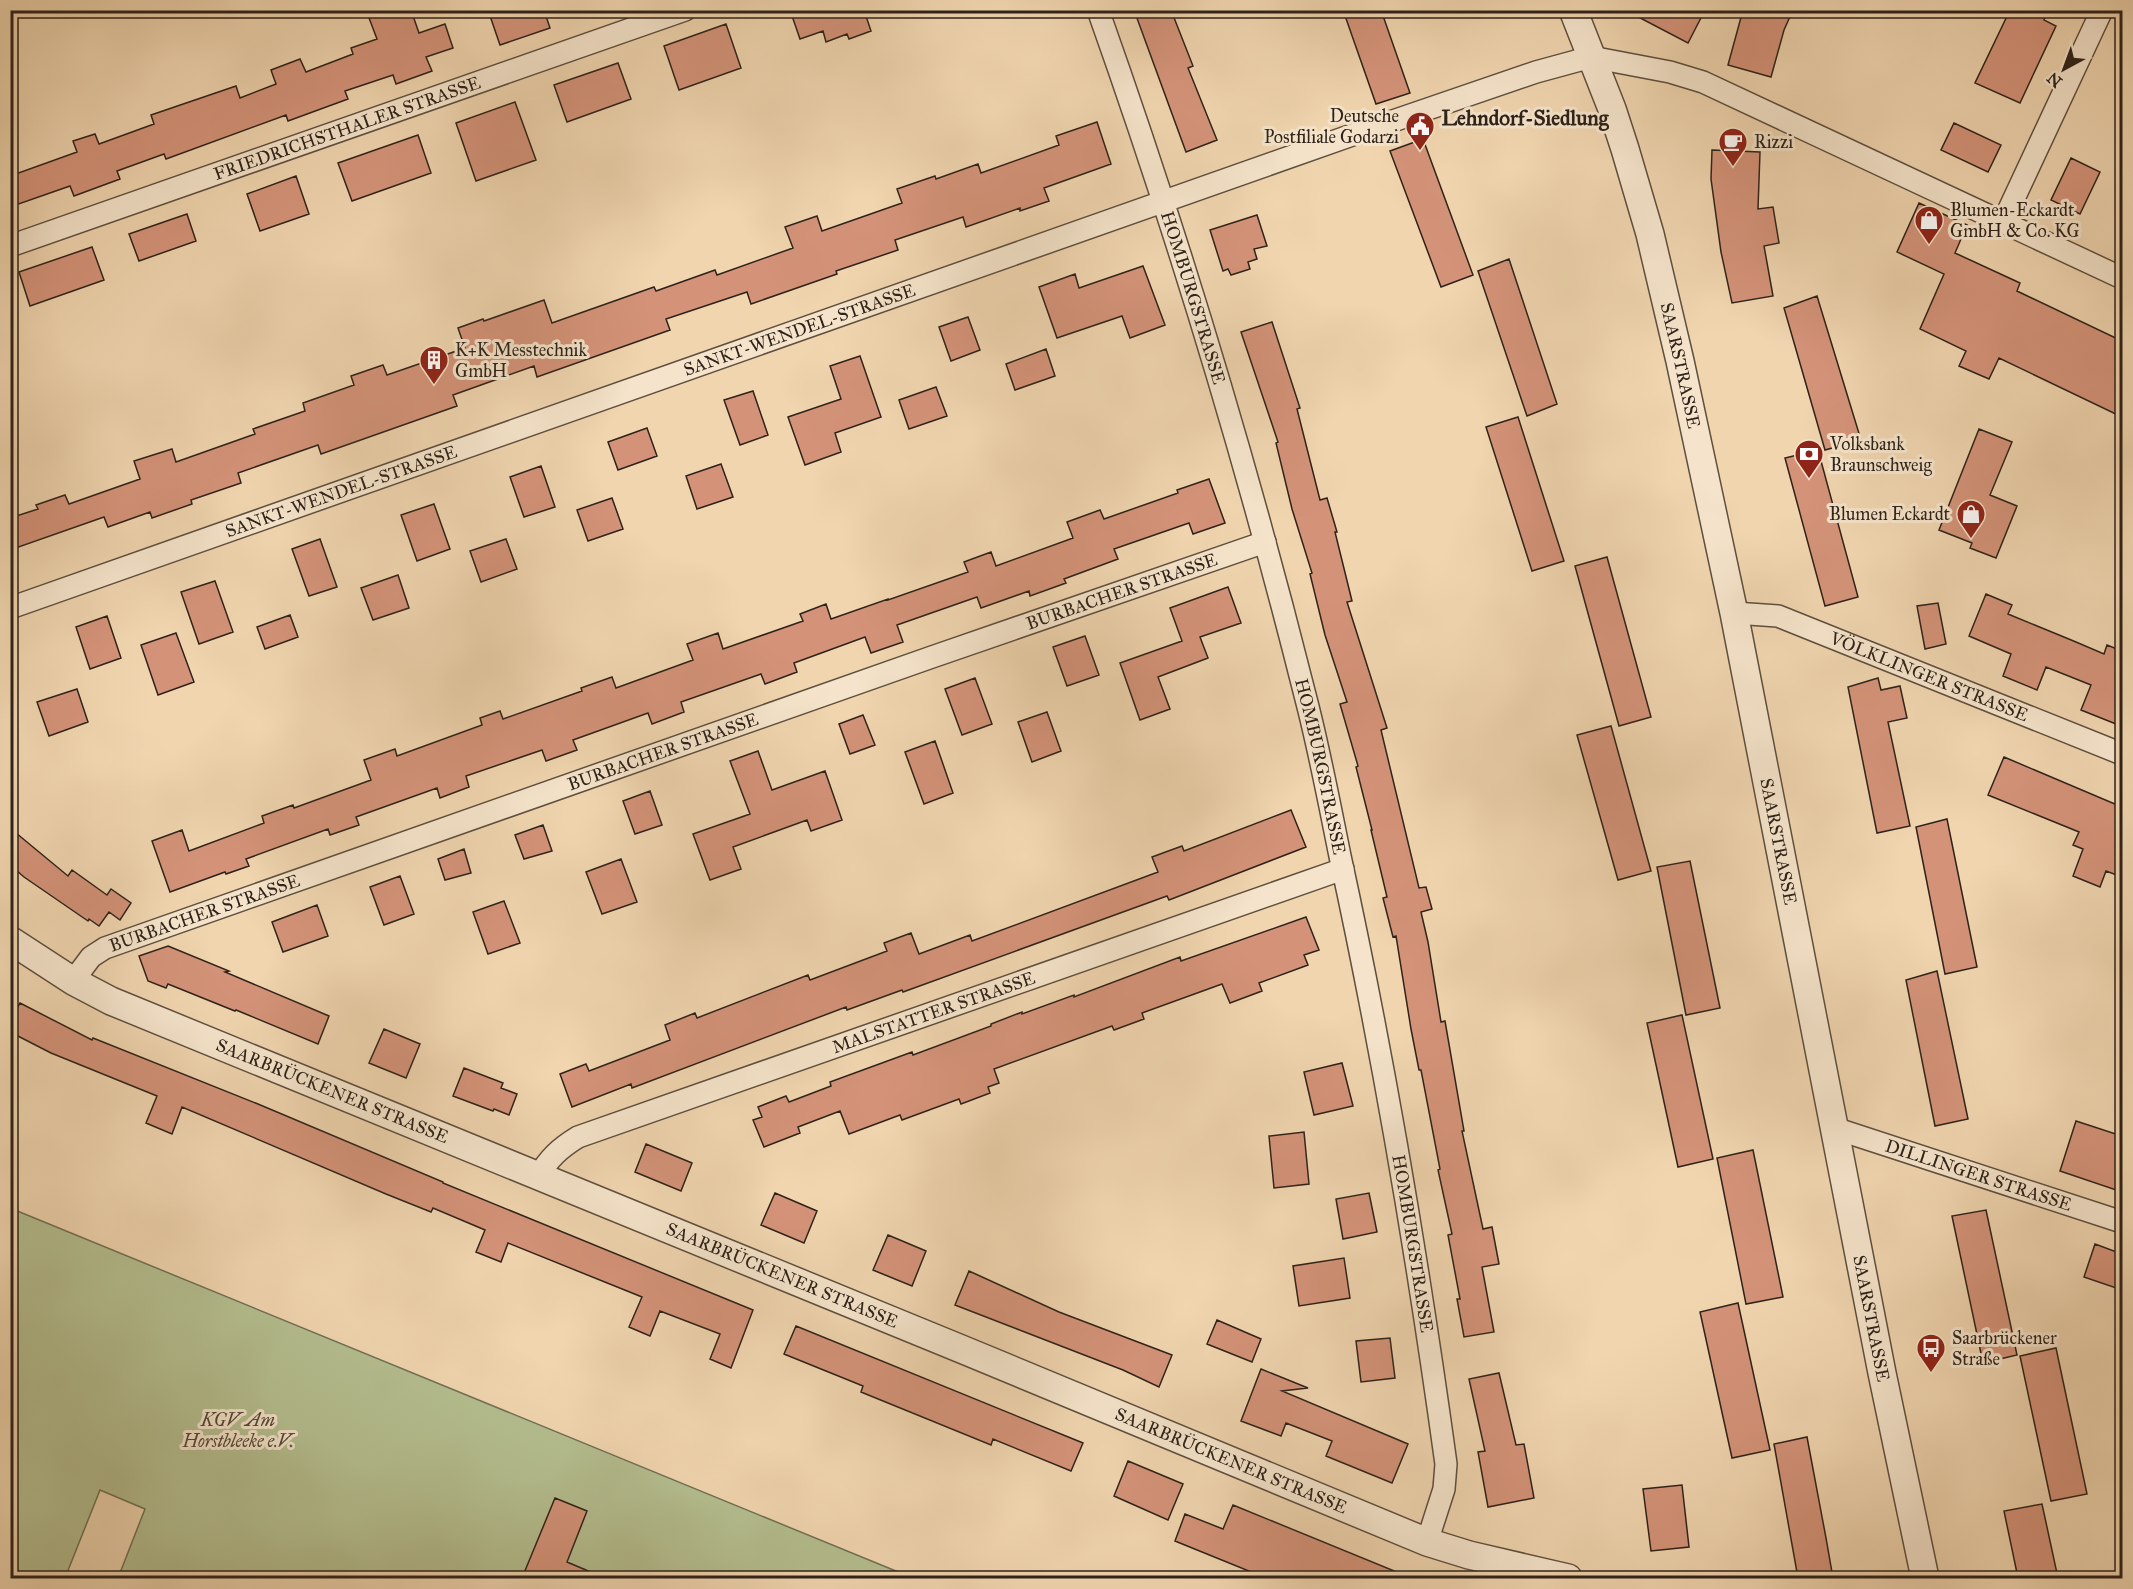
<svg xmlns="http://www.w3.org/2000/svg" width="2133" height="1589" viewBox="0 0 2133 1589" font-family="'IM FELL Great Primer',serif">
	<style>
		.green { fill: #b4be8f; stroke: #717054; stroke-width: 1.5 }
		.building { fill: #d49379; stroke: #2e221a; stroke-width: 1.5 }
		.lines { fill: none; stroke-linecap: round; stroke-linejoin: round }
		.minor-casing { stroke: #5e4f3f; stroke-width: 24 }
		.tertiary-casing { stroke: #5e4f3f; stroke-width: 30 }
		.minor { stroke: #f5e4cb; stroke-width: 21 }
		.tertiary { stroke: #f5e4cb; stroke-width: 27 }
		.labels { text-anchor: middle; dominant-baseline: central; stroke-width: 6; stroke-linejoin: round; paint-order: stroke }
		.poi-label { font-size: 18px; fill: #2e221a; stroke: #f5e4cb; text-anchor: start }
		.street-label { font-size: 18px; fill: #2e221a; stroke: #f5e4cb }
		.park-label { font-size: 18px; font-style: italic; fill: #504937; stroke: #f5e4cb }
		.quarter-label { font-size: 21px; font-weight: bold; fill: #2e221a; stroke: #f5e4cb }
	</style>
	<rect width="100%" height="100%" fill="#f0d5af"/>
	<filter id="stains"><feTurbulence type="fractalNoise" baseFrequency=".00333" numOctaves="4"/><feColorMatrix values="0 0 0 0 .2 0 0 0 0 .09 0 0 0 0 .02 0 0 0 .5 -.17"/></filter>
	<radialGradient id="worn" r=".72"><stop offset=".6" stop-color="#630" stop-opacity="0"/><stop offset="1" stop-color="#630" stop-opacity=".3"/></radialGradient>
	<path class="green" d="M 10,1208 L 913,1578 L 118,1578 L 145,1509 L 100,1490 L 65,1578 L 11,1578 Z"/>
	<path class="building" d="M 366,10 L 411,10 L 419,33 L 445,24 L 453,48 L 426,57 L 432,71 L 396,84 L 393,75 L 345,91 L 348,99 L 288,121 L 286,115 L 166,159 L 164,154 L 117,171 L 120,179 L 74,196 L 70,186 L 10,207 L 10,176 L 77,152 L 73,141 L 95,134 L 99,144 L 154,124 L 151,115 L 236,86 L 240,98 L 276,84 L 271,70 L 300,59 L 306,72 L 353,54 L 351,48 L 377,39 Z
		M 488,10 L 544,10 L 550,28 L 500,45 Z
		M 790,10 L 872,10 L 873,13 L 866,16 L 871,31 L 849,39 L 847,34 L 826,42 L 823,31 L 800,39 Z
		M 1134,10 L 1171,10 L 1193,66 L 1188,68 L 1217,140 L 1186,152 Z
		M 1343,10 L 1381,10 L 1410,93 L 1376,104 Z
		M 1625,10 L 1705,10 L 1688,43 Z
		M 1743,10 L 1793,10 L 1784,30 L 1771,77 L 1728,65 Z
		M 2010,10 L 2035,10 L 2046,15 L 2044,20 L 2056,26 L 2020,103 L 1975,83 Z
		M 726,24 L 741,68 L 679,90 L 664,46 Z
		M 618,63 L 631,99 L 567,122 L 554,85 Z
		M 515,102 L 536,160 L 476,181 L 456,123 Z
		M 1097,122 L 1111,164 L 1044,188 L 1049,201 L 1020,211 L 1020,208 L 966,227 L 963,217 L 895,240 L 898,250 L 836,271 L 837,274 L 751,304 L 747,292 L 666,319 L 670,330 L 537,377 L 534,366 L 453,395 L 457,406 L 321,454 L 318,445 L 238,473 L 241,483 L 191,500 L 192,504 L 152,518 L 150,512 L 108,527 L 104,517 L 10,550 L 10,518 L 38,509 L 36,505 L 65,495 L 69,504 L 140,479 L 134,461 L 172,449 L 176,462 L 255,434 L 253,429 L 305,411 L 303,403 L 354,385 L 351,376 L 383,365 L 387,375 L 465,348 L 458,328 L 483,319 L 484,321 L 544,300 L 552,323 L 654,287 L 656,291 L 715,270 L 717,275 L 793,248 L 785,227 L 817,216 L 822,231 L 902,203 L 897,189 L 935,176 L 936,179 L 978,164 L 981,173 L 1059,145 L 1056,136 Z
		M 1954,123 L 2001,145 L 1988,172 L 1941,150 Z
		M 418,135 L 431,173 L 352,201 L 338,163 Z
		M 1423,139 L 1473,275 L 1441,287 L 1390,151 Z
		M 1712,150 L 1760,152 L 1758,209 L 1773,207 L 1779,243 L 1764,246 L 1773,296 L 1732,303 L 1721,252 L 1711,179 Z
		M 2071,158 L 2100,172 L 2080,214 L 2051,200 Z
		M 296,176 L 309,214 L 260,231 L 247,194 Z
		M 1919,203 L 1967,225 L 1955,253 L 2020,283 L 2017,291 L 2122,341 L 2122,417 L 1999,358 L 1989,379 L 1959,366 L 1966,351 L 1920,329 L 1944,274 L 1897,252 Z
		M 187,214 L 196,241 L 139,261 L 129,234 Z
		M 1257,215 L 1267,246 L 1254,249 L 1257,259 L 1248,262 L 1250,269 L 1231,275 L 1228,269 L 1223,271 L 1210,230 Z
		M 92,247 L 104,280 L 30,306 L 19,272 Z
		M 1509,259 L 1557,404 L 1527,416 L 1478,271 Z
		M 1143,266 L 1165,325 L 1130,338 L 1122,316 L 1057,338 L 1039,287 L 1075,274 L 1079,288 Z
		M 1817,296 L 1861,440 L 1825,450 L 1784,308 Z
		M 968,317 L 980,350 L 951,361 L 939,327 Z
		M 1272,322 L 1300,408 L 1297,409 L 1320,500 L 1327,498 L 1337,532 L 1335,532 L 1352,601 L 1347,602 L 1387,728 L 1381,730 L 1419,888 L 1426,887 L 1432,909 L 1421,912 L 1428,942 L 1441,1022 L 1445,1021 L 1464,1131 L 1462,1131 L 1483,1229 L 1492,1227 L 1499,1264 L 1482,1267 L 1494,1332 L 1464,1337 L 1457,1299 L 1460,1299 L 1448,1235 L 1452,1234 L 1438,1170 L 1440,1169 L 1421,1070 L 1419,1070 L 1411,1029 L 1396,936 L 1393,937 L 1383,898 L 1387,897 L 1371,830 L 1372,830 L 1356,767 L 1358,766 L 1340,704 L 1347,702 L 1325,635 L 1310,574 L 1312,573 L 1292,509 L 1276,443 L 1278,442 L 1241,332 Z
		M 1046,349 L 1055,376 L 1015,390 L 1006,364 Z
		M 860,356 L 881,417 L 835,433 L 841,452 L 805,465 L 788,417 L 841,399 L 830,366 Z
		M 936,387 L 947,416 L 909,429 L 899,400 Z
		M 753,391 L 768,435 L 740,445 L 724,400 Z
		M 1518,417 L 1564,561 L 1532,571 L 1486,427 Z
		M 647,428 L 657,456 L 618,470 L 608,442 Z
		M 1979,429 L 2012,442 L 1990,495 L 2017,506 L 1996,558 L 1970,548 L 1972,543 L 1939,530 Z
		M 1818,450 L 1858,597 L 1825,606 L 1785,458 Z
		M 721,464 L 733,497 L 697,509 L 686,476 Z
		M 541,466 L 555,507 L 524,517 L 510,477 Z
		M 1209,479 L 1225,523 L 1193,534 L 1189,523 L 1114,549 L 1118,559 L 1064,579 L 1066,583 L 1030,596 L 1029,591 L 981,608 L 977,597 L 897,625 L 903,642 L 871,653 L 865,637 L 794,663 L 797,672 L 765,684 L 761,674 L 681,702 L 684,712 L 652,724 L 648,713 L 573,740 L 577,750 L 546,761 L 542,750 L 466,776 L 469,787 L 440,798 L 437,788 L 356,817 L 359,825 L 330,835 L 328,829 L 246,859 L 249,866 L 226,874 L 225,872 L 170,892 L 152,841 L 182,830 L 189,851 L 264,823 L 262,816 L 293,805 L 294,808 L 371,780 L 364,760 L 395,749 L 397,756 L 482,725 L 480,718 L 500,711 L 503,719 L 582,691 L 581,688 L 612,677 L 616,688 L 693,660 L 687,644 L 718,633 L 723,649 L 803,621 L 800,614 L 826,604 L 831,619 L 888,599 L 888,600 L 968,572 L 964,562 L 991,552 L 996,566 L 1073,538 L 1067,522 L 1100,510 L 1104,519 L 1178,493 L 1177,490 Z
		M 612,498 L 623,529 L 588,541 L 577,510 Z
		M 434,504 L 450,549 L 417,561 L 401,515 Z
		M 320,539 L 337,587 L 309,596 L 292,549 Z
		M 506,539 L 517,569 L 481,582 L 470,551 Z
		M 1607,557 L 1651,717 L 1619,726 L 1575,566 Z
		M 398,575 L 409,608 L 373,620 L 361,588 Z
		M 215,581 L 233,632 L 199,644 L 181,592 Z
		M 1228,587 L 1241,623 L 1200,637 L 1208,658 L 1158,677 L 1170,709 L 1140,720 L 1120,663 L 1182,641 L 1170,608 Z
		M 1986,594 L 2012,605 L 2008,614 L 2076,642 L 2104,654 L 2107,645 L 2122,651 L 2122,709 L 2116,724 L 2081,710 L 2091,685 L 2046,667 L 2037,690 L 2003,676 L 2011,654 L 1969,636 Z
		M 1938,603 L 1946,644 L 1925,649 L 1917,606 Z
		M 290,615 L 298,637 L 265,649 L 257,627 Z
		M 107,616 L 121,658 L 90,669 L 76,627 Z
		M 176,633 L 194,682 L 158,695 L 141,645 Z
		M 1085,636 L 1099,675 L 1067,686 L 1053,647 Z
		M 975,678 L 992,724 L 962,735 L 945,689 Z
		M 1878,678 L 1881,690 L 1900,686 L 1907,718 L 1888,722 L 1910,826 L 1877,833 L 1848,687 Z
		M 77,689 L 88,722 L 49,736 L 37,702 Z
		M 1047,712 L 1061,751 L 1032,762 L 1018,722 Z
		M 863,715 L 875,745 L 850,754 L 839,724 Z
		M 1611,726 L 1651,871 L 1618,880 L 1577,735 Z
		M 935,741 L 953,793 L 924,804 L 905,752 Z
		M 758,751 L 772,790 L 825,771 L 842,820 L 811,831 L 807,820 L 733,847 L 741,869 L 710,880 L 693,834 L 750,814 L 730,761 Z
		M 2004,757 L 2122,807 L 2122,877 L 2106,871 L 2100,887 L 2073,876 L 2083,849 L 2073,845 L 2079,832 L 1988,795 Z
		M 650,791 L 662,825 L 635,834 L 623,801 Z
		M 1291,810 L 1306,847 L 1169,900 L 1167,896 L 903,992 L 902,990 L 847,1010 L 846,1007 L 632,1088 L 631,1084 L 572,1107 L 560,1074 L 586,1064 L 589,1071 L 670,1040 L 665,1025 L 695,1013 L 697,1018 L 808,975 L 810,980 L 887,951 L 884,943 L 911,933 L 919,954 L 970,935 L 972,941 L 1158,872 L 1152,857 L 1182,846 L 1184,851 Z
		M 1947,819 L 1977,967 L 1945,974 L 1916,827 Z
		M 543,825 L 552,851 L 524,859 L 515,835 Z
		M 10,828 L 68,876 L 72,870 L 107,895 L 111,889 L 131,903 L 120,920 L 109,912 L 99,926 L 89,919 L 88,921 L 24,877 L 10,865 Z
		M 464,849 L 471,873 L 445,880 L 438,859 Z
		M 621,859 L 637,902 L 602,914 L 586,872 Z
		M 1690,861 L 1720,1008 L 1686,1015 L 1657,867 Z
		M 400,876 L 414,914 L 384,925 L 370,887 Z
		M 504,901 L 520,943 L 488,954 L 473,912 Z
		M 317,905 L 328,936 L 283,952 L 272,922 Z
		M 1306,917 L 1319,950 L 1304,955 L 1308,965 L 1259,983 L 1262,991 L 1230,1003 L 1222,984 L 1142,1013 L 1144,1019 L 1114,1030 L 1112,1026 L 994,1069 L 999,1083 L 988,1087 L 990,1093 L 961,1104 L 959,1099 L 902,1120 L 900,1115 L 849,1134 L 840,1111 L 798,1127 L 800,1133 L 764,1147 L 753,1120 L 762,1117 L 758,1107 L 786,1096 L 789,1102 L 831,1086 L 830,1082 L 912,1052 L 913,1055 L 991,1026 L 991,1024 L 1022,1012 L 1022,1014 L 1074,995 L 1074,997 L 1180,957 L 1181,961 Z
		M 168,946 L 229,971 L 225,972 L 329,1016 L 318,1044 L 236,1010 L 235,1011 L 168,984 L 166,988 L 148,981 L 139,956 Z
		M 1937,971 L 1968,1119 L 1935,1126 L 1906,980 Z
		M 20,1003 L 92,1040 L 93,1038 L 258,1104 L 443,1182 L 443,1183 L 753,1310 L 731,1368 L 710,1359 L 720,1334 L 660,1311 L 650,1336 L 629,1327 L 642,1297 L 508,1243 L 501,1262 L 476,1252 L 485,1230 L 433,1208 L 431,1212 L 386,1194 L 182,1107 L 172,1134 L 146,1123 L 157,1096 L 51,1053 L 10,1032 L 10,1021 Z
		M 1682,1015 L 1713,1159 L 1678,1167 L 1647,1023 Z
		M 384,1029 L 420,1044 L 406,1078 L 369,1063 Z
		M 1342,1063 L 1353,1106 L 1314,1115 L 1304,1072 Z
		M 464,1068 L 503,1083 L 501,1088 L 517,1094 L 509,1115 L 494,1109 L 493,1111 L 453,1096 Z
		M 2076,1121 L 2122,1136 L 2122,1192 L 2060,1171 Z
		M 1304,1132 L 1309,1184 L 1274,1188 L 1269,1136 Z
		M 646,1144 L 692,1163 L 681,1191 L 635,1172 Z
		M 1753,1150 L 1783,1297 L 1746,1304 L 1717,1158 Z
		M 775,1193 L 817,1211 L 804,1243 L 761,1225 Z
		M 1369,1193 L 1377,1232 L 1343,1239 L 1336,1199 Z
		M 1986,1210 L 2017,1355 L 1983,1363 L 1952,1216 Z
		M 888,1235 L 926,1251 L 912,1286 L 873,1270 Z
		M 2095,1244 L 2122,1254 L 2122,1290 L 2084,1277 Z
		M 1344,1258 L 1350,1298 L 1299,1306 L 1293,1266 Z
		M 969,1271 L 1059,1312 L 1172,1355 L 1159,1387 L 1123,1370 L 955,1305 Z
		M 1738,1303 L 1770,1450 L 1732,1458 L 1700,1312 Z
		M 1217,1320 L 1261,1339 L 1252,1362 L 1207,1344 Z
		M 796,1326 L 1083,1443 L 1071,1471 L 993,1439 L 991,1445 L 861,1392 L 863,1386 L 784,1354 Z
		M 1390,1338 L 1395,1378 L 1361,1382 L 1356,1341 Z
		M 2056,1348 L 2087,1494 L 2051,1501 L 2020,1356 Z
		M 1261,1369 L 1308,1388 L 1282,1391 L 1408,1444 L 1392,1483 L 1326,1456 L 1332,1441 L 1286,1423 L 1281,1436 L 1241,1421 Z
		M 1499,1373 L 1516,1445 L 1524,1444 L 1534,1498 L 1488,1507 L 1478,1452 L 1485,1451 L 1469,1379 Z
		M 1807,1437 L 1826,1538 L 1833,1578 L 1798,1578 L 1774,1444 Z
		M 1128,1461 L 1183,1484 L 1168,1520 L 1114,1496 Z
		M 1682,1485 L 1689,1547 L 1651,1551 L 1643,1489 Z
		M 555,1498 L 587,1511 L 567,1562 L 605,1578 L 522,1578 Z
		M 2042,1504 L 2058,1578 L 2018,1578 L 2004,1511 Z
		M 1233,1505 L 1409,1577 L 1408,1578 L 1266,1578 L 1175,1541 L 1185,1514 L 1223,1529 Z"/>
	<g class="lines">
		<g class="minor-casing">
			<g id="minor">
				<path id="s1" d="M 1098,10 C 1178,235 1247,464 1305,695 C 1319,748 1329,802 1340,856 C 1384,1058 1418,1260 1446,1464 L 1444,1489 L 1427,1542"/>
				<path d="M 2003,222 L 2102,10"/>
				<path id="s2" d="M 10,246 L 685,10"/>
				<path id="s3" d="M 10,608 L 1355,134 L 1536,72 L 1591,57 L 1670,72 L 1703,82 L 2122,278"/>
				<path id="s4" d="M 1734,613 L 1778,616 L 2122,754"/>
				<path id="s5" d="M 73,981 L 91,957 L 105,948 L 932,657 L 1265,542"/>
				<path id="s6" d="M 1834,1128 L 2122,1222"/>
				<path id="s7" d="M 538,1177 C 549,1158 560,1148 578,1137 L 1343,869"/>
			</g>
		</g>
		<g class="tertiary-casing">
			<g id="tertiary">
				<path id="s8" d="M 1573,10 L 1612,109 L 1625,149 L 1650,234 L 1680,361 L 1734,613 L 1882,1373 L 1925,1578"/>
				<path id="s9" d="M 10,940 L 73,981 L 111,1001 C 551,1179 989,1360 1427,1542 L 1469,1555 L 1568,1578"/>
			</g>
		</g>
		<use href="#minor" class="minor"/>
		<use href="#tertiary" class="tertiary"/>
	</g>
	<defs>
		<g id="civic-pin" transform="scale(1.5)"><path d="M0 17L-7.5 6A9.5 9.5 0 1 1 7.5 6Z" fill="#8f2418" stroke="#f5e4cb"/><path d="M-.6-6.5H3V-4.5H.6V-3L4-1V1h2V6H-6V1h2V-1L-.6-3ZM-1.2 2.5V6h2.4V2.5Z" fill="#fff"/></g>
		<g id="cafe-pin" transform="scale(1.5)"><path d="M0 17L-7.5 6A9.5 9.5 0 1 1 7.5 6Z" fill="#8f2418" stroke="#f5e4cb"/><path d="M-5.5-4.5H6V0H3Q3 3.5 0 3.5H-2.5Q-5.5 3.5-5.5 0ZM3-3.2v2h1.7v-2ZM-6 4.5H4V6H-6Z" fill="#fff"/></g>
		<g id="shop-pin" transform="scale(1.5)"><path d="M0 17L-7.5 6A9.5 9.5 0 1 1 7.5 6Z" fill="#8f2418" stroke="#f5e4cb"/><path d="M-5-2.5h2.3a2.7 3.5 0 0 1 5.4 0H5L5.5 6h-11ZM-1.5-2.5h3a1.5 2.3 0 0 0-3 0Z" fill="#fff"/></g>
		<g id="building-pin" transform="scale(1.5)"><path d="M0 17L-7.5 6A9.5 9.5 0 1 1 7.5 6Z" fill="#8f2418" stroke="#f5e4cb"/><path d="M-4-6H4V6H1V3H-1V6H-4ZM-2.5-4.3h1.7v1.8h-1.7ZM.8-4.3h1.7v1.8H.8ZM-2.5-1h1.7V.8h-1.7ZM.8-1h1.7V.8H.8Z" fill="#fff"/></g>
		<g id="bank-pin" transform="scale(1.5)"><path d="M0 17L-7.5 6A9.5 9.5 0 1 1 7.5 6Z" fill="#8f2418" stroke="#f5e4cb"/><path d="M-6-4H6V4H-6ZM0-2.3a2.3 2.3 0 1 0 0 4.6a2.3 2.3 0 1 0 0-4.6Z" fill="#fff"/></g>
		<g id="bus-pin" transform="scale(1.5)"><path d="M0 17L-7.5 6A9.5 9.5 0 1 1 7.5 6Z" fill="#8f2418" stroke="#f5e4cb"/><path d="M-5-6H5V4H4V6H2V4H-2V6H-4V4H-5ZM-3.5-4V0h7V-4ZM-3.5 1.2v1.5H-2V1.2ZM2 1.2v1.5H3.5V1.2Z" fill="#fff"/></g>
	</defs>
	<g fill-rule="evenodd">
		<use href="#civic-pin" x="1420" y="126"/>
		<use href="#cafe-pin" x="1733" y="142"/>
		<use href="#shop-pin" x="1929" y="220"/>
		<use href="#building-pin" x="434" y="360"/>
		<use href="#bank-pin" x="1809" y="454"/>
		<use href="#shop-pin" x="1971" y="514"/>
		<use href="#bus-pin" x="1931" y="1348"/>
	</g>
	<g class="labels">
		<g class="poi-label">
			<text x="1399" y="116" text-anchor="end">Deutsche<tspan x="1399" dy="21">Postfiliale Godarzi</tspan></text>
			<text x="1754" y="142">Rizzi</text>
			<text x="1950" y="210">Blumen-Eckardt<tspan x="1950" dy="21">GmbH &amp; Co. KG</tspan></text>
			<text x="455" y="350">K+K Messtechnik<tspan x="455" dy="21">GmbH</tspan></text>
			<text x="1830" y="444">Volksbank<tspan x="1830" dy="21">Braunschweig</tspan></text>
			<text x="1950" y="514" text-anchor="end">Blumen Eckardt</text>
			<text x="1952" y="1338">Saarbrückener<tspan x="1952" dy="21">Straße</tspan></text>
		</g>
		<g class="street-label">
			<text stroke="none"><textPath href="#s2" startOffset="357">FRIEDRICHSTHALER STRASSE</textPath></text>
			<text stroke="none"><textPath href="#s1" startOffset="303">HOMBURGSTRASSE</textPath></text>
			<text stroke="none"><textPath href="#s3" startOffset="837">SANKT-WENDEL-STRASSE</textPath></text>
			<text stroke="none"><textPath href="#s8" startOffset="372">SAARSTRASSE</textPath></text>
			<text stroke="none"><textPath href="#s3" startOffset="351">SANKT-WENDEL-STRASSE</textPath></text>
			<text stroke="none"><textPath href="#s5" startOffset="1124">BURBACHER STRASSE</textPath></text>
			<text stroke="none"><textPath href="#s4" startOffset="207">VÖLKLINGER STRASSE</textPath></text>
			<text stroke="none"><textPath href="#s5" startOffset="638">BURBACHER STRASSE</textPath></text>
			<text stroke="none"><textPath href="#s1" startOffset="789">HOMBURGSTRASSE</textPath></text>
			<text stroke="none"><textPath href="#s8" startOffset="858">SAARSTRASSE</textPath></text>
			<text stroke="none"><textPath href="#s5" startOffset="152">BURBACHER STRASSE</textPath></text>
			<text stroke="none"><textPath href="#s7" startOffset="434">MALSTATTER STRASSE</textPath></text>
			<text stroke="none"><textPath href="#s9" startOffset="357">SAARBRÜCKENER STRASSE</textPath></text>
			<text stroke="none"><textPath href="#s6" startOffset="152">DILLINGER STRASSE</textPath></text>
			<text stroke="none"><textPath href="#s1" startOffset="1275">HOMBURGSTRASSE</textPath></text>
			<text stroke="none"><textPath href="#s9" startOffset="843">SAARBRÜCKENER STRASSE</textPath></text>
			<text stroke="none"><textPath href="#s8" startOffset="1344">SAARSTRASSE</textPath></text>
			<text stroke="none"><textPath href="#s9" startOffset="1329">SAARBRÜCKENER STRASSE</textPath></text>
		</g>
		<g class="park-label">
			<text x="238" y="1420">KGV Am<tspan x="238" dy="21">Horstbleeke e.V.</tspan></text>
		</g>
		<g class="quarter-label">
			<text x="1525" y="118">Lehndorf-Siedlung</text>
		</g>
	</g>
	<rect width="2133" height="1589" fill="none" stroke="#f0d5af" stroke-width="36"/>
	<rect x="12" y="12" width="2109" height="1565" fill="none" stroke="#2e221a" stroke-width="3"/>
	<rect x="18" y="18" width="2097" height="1553" fill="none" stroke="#2e221a" stroke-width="1.5"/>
	<g transform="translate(2064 69) rotate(221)" stroke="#f5e4cb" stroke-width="4.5" paint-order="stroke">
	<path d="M0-4.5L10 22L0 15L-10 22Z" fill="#2e221a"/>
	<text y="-9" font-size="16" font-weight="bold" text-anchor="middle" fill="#2e221a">N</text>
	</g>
	<rect width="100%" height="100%" filter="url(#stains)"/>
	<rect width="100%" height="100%" fill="url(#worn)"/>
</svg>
